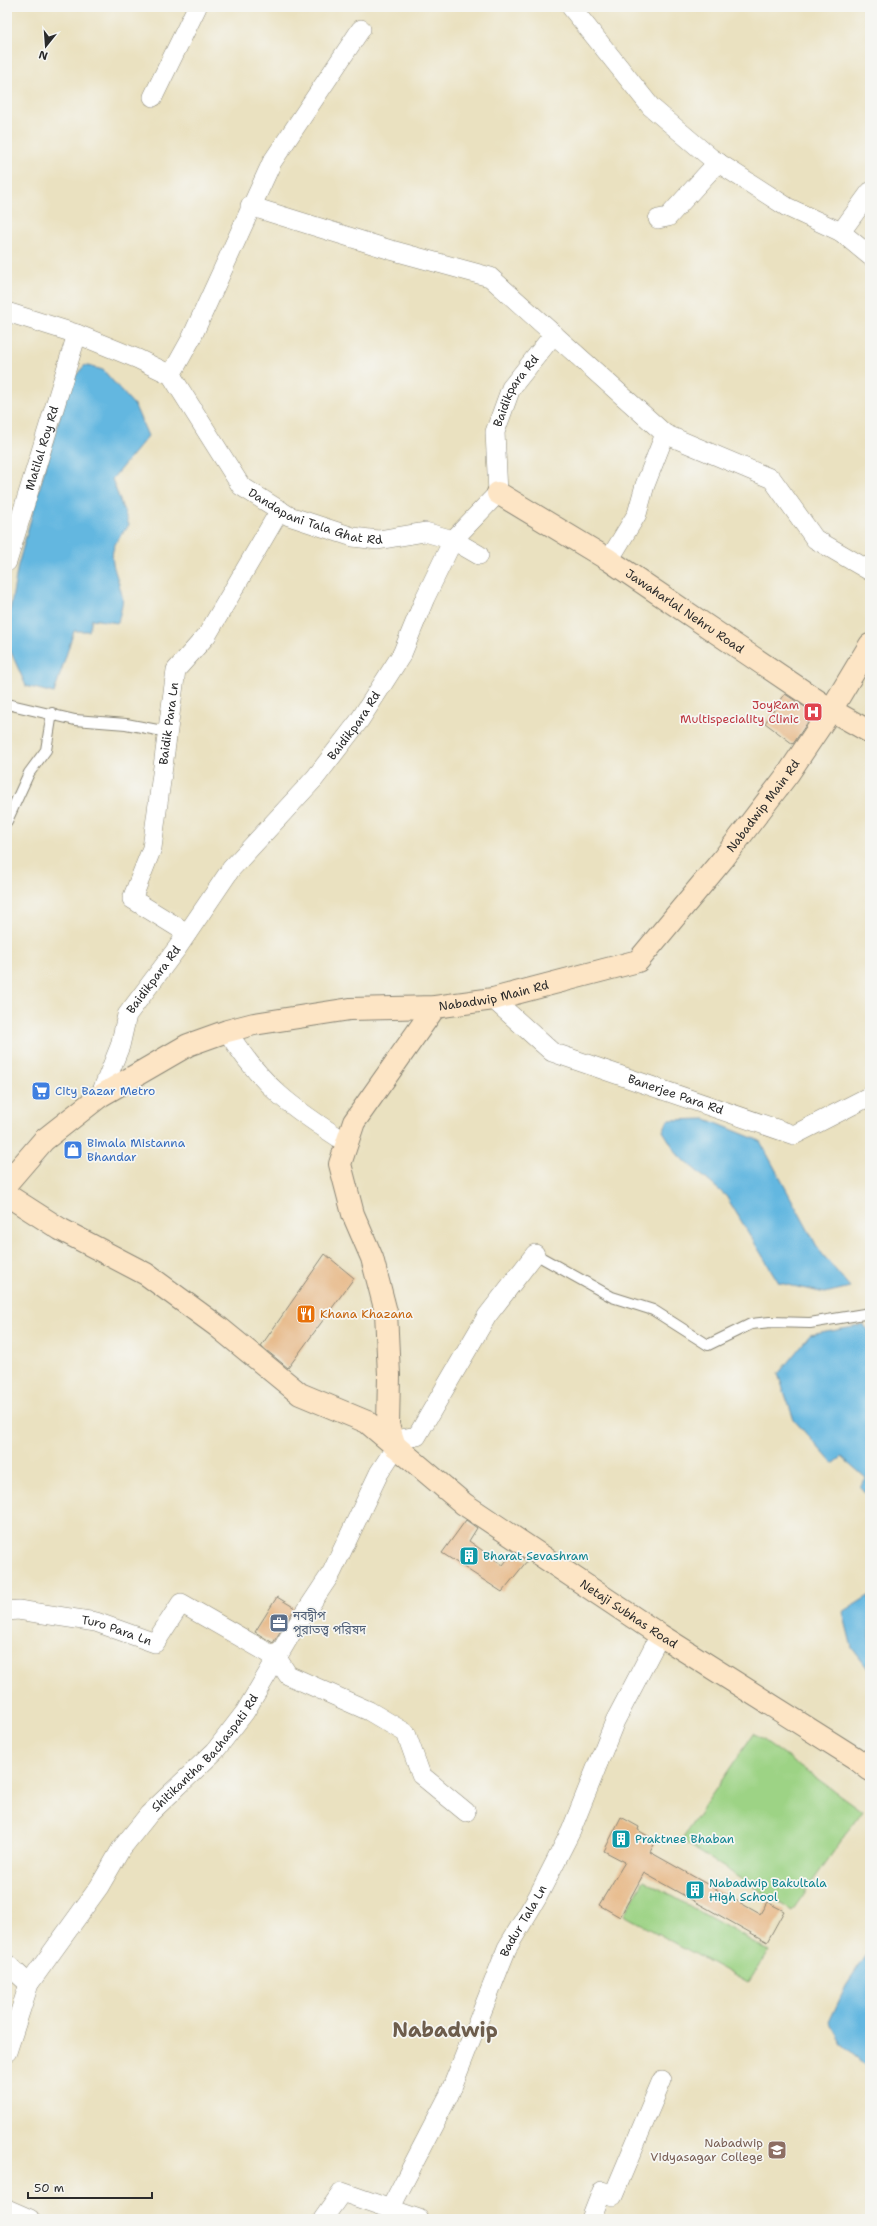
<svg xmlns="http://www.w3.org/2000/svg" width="877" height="2226" viewBox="0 0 877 2226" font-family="'Shantell Sans','Noto Sans Bengali',sans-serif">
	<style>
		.green { fill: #9dd385; stroke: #647f58 }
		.water { fill: #64b7e0; stroke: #487186 }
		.building { fill: #e7ba8a }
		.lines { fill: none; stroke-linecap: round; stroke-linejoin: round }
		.lane-casing { stroke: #8a8676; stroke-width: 12 }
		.street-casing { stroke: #8a8676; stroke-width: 20 }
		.secondary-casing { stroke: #8a8676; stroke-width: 24 }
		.lane { stroke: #fff; stroke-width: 10 }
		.street { stroke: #fff; stroke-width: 19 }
		.secondary { stroke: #fde5c5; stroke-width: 22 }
		.labels { text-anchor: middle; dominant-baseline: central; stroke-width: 3.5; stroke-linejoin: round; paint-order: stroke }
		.street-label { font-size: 12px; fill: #2b2b2b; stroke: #f6f6f2 }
		.health-label { font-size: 12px; fill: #be3a42; stroke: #f6f6f2; text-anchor: end }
		.shop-label { font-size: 12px; fill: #366cbe; stroke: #f6f6f2; text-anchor: start }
		.food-label { font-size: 12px; fill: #c56008; stroke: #f6f6f2; text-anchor: start }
		.culture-label { font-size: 12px; fill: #0d838f; stroke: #f6f6f2; text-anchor: start }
		.service-label { font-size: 12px; fill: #4e5e75; stroke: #f6f6f2; text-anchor: start }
		.education-label { font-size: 12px; fill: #785e54; stroke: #f6f6f2; text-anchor: end }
		.town-label { font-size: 20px; font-weight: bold; fill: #6d5d4c; stroke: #f6f6f2 }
	</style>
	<rect width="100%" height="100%" fill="#f6f6f2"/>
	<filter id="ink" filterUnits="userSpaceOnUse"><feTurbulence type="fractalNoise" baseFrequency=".025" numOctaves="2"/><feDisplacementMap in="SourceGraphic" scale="8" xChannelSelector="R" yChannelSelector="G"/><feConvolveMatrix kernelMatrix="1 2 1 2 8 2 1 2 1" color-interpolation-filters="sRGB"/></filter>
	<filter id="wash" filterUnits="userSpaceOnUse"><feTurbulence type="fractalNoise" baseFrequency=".012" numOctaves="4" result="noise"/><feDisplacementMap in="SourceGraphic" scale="16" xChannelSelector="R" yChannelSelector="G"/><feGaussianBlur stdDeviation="0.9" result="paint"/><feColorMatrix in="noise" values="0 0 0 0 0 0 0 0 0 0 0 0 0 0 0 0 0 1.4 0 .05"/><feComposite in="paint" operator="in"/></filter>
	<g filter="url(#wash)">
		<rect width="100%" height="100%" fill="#eae1c0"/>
		<path class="green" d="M 754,1733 L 862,1811 L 792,1911 L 681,1840 Z
			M 644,1880 L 769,1951 L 748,1983 L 624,1915 Z"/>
		<path class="water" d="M 85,365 L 103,370 L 135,406 L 148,436 L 112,479 L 129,525 C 101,556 115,562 122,596 C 124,604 119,615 118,623 L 92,619 L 89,631 L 74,631 L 54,693 L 26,686 L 7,643 L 7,628 L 18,565 L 69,383 Z
			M 706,1119 L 760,1141 L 819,1250 L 850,1287 L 825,1293 L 779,1283 L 726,1196 L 678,1155 L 663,1131 L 668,1120 Z
			M 864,1325 L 870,1332 L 870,1498 L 860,1487 L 866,1478 L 842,1457 L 833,1464 L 794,1420 L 778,1374 L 810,1335 Z
			M 870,1595 L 870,1669 L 869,1670 L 852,1648 L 843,1612 Z
			M 870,1950 L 870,2069 L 843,2046 L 829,2022 L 846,1986 Z"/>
		<g id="blocks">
			<path class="building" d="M 785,694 L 814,713 L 793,744 L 765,723 Z
				M 325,1254 L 354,1278 L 288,1368 L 261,1346 Z
				M 466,1520 L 477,1528 L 469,1541 L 503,1565 L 513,1552 L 527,1561 L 502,1592 L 442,1553 Z
				M 277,1597 L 295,1608 L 273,1643 L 255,1632 Z
				M 621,1817 L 639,1827 L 638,1830 L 656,1841 L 650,1852 L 760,1914 L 767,1902 L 784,1911 L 767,1942 L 644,1873 L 620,1917 L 599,1905 L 625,1862 L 604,1851 Z"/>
		</g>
	</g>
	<g filter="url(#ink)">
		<use href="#blocks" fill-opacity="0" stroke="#8a8676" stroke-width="1"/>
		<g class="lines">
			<g class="lane-casing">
				<path id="lane" d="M 7,704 L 75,720 L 126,724 L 168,732
					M 7,821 L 29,773 L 46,750 L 52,713
					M 535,1254 L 612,1297 L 653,1310 L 708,1345 L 751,1324 L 770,1322 L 810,1323 L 870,1313"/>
			</g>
			<g class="street-casing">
				<g id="street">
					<path d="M 571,7 L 651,107 L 711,158 L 787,207 L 841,232 L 870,256"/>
					<path d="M 153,97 L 197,7"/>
					<path d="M 250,206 L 391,250 L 490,277 L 665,434 L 772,479 L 815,539 L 870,571"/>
					<path d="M 658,219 L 668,217 L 718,162"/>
					<path d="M 841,232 L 870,192"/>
					<path id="s1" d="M 7,312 L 77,334 L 138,359 L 171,375 L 241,486 L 289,516 L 353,537 L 378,540 L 425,532 L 453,540 L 479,555"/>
					<path d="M 171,375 L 191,339 L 272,162 L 361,29"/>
					<path d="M 609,560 L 637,514 L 645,485 L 665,434"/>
					<path id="s2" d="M 7,562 L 77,334"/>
					<path id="s3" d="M 187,933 L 132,899 L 152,848 L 176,670 L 207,635 L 280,510"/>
					<path id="s4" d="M 493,999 L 552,1052 L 794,1135 L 870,1096"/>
					<path d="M 227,1031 C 262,1087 292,1108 347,1143"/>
					<path id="s5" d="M 100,1096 L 120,1046 L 127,1015 L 178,947 L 231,869 L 315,778 L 359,721 L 402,654 L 425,598 L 453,540 L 498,493 L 495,432 L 511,388 L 554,334"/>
					<path id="s6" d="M 7,1611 L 18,1610 L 96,1622 L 155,1643 L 181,1603 L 277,1658 L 288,1675 L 369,1711 L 406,1733 L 421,1775 L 466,1812"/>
					<path d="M 7,1964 L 29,1984"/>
					<path id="s7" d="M 7,2052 L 29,1984 L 99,1887 L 121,1849 L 149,1814 L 215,1751 L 245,1712 L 291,1634 L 332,1572 L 379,1473 L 401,1439 L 417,1436 L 487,1316 L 535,1254"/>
					<path d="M 7,2209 L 30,2219"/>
					<path id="s8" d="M 390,2209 L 449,2095 L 507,1948 L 537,1898 L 571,1831 L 615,1721 L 660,1635"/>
					<path d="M 323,2219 L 342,2192 L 419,2219"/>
					<path d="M 591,2219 L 602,2191 L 613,2196 L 662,2080"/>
				</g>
			</g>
			<g class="secondary-casing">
				<g id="secondary">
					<path id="s9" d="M 498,493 L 609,560 L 831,710 L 870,732"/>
					<path id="s10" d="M 7,1183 L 44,1140 L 100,1096 L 188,1045 L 227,1031 L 254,1024 L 350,1009 L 435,1007 L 493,999 L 638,961 L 723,859 L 788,774 L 831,710 L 870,645"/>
					<path id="s11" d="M 7,1195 L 60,1229 L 146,1274 L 217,1326 L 300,1394 L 367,1422 L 464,1504 L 660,1635 L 855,1758 L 870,1770"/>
					<path d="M 395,1446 L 388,1425 L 389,1375 L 386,1312 L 372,1258 L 353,1214 L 340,1164 L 354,1122 L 435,1007"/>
				</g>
			</g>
			<use href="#lane" class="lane"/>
			<use href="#street" class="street"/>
			<use href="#secondary" class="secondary"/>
		</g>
	</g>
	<defs>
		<g id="hospital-square" transform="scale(1)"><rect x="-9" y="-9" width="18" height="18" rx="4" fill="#e0444e" stroke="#f6f6f2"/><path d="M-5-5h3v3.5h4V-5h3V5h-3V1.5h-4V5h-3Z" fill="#fff"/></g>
		<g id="supermarket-square" transform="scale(1)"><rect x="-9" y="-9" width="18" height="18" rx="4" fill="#3f7fe0" stroke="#f6f6f2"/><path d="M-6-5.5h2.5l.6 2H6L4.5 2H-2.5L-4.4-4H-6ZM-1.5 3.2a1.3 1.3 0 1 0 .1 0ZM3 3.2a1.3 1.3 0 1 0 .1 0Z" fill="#fff"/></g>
		<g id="shop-square" transform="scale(1)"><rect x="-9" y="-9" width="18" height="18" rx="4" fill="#3f7fe0" stroke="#f6f6f2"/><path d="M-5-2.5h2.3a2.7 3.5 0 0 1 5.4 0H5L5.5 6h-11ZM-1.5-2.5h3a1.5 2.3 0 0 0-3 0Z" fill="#fff"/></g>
		<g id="restaurant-square" transform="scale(1)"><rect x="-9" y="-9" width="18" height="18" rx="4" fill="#e8710a" stroke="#f6f6f2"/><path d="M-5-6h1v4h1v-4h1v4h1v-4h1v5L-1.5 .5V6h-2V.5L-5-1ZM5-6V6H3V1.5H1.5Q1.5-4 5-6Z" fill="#fff"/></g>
		<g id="building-square" transform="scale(1)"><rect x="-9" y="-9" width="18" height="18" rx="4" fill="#0f9aa8" stroke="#f6f6f2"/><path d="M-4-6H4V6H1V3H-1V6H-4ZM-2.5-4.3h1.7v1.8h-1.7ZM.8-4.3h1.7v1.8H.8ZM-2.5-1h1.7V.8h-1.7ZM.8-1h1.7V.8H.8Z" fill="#fff"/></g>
		<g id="office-square" transform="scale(1)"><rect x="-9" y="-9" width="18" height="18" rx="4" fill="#5c6f8a" stroke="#f6f6f2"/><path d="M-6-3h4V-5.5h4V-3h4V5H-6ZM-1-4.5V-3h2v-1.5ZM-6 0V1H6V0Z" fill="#fff"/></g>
		<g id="university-square" transform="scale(1)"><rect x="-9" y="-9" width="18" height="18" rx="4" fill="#8d6e63" stroke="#f6f6f2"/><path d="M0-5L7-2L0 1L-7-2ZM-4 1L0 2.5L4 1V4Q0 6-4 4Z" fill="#fff"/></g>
	</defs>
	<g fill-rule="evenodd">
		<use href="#hospital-square" x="813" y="712"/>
		<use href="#supermarket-square" x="41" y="1091"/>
		<use href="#shop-square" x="73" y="1150"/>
		<use href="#restaurant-square" x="306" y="1314"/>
		<use href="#building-square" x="469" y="1556"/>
		<use href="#office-square" x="279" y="1623"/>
		<use href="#building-square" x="621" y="1839"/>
		<use href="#building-square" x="695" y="1890"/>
		<use href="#university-square" x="777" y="2150"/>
	</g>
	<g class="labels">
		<g class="street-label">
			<text stroke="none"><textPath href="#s5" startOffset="838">Baidikpara Rd</textPath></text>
			<text stroke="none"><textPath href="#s2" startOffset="119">Matilal Roy Rd</textPath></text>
			<text stroke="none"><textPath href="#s1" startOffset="389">Dandapani Tala Ghat Rd</textPath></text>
			<text stroke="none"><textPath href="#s9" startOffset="221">Jawaharlal Nehru Road</textPath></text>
			<text stroke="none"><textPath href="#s3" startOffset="245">Baidik Para Ln</textPath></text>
			<text stroke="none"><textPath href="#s5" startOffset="454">Baidikpara Rd</textPath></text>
			<text stroke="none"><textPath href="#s10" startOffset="889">Nabadwip Main Rd</textPath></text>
			<text stroke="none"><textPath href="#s5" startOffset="130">Baidikpara Rd</textPath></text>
			<text stroke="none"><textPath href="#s10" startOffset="541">Nabadwip Main Rd</textPath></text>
			<text stroke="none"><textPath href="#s4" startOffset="210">Banerjee Para Rd</textPath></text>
			<text stroke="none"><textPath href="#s11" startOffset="753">Netaji Subhas Road</textPath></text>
			<text stroke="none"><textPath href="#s6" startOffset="112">Turo Para Ln</textPath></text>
			<text stroke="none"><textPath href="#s7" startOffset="363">Shitikantha Bachaspati Rd</textPath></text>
			<text stroke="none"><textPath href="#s8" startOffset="318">Badur Tala Ln</textPath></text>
		</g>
		<g class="health-label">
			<text x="799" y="705">JoyRam<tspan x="799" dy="14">Multispeciality Clinic</tspan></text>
		</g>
		<g class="shop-label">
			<text x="55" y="1091">City Bazar Metro</text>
			<text x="87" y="1143">Bimala Mistanna<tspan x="87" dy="14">Bhandar</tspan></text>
		</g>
		<g class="food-label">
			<text x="320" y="1314">Khana Khazana</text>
		</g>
		<g class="culture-label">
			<text x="483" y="1556">Bharat Sevashram</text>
			<text x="635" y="1839">Praktnee Bhaban</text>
			<text x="709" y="1883">Nabadwip Bakultala<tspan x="709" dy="14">High School</tspan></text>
		</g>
		<g class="service-label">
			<text x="293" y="1616">নবদ্বীপ<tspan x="293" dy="14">পুরাতত্ত্ব পরিষদ</tspan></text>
		</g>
		<g class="education-label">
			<text x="763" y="2143">Nabadwip<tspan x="763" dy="14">Vidyasagar College</tspan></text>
		</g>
		<g class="town-label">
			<text x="445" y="2030">Nabadwip</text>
		</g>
	</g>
	<rect width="877" height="2226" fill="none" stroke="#f6f6f2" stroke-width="24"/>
	<g transform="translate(46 46) rotate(197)" stroke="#f6f6f2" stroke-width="3" paint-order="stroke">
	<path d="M0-3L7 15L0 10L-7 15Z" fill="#2b2b2b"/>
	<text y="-6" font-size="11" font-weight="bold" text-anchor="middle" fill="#2b2b2b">N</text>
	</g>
	<path d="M28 2192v6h124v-6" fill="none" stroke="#2b2b2b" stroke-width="2"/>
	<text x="34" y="2192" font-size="12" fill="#2b2b2b" stroke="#f6f6f2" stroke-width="3" paint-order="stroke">50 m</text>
</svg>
